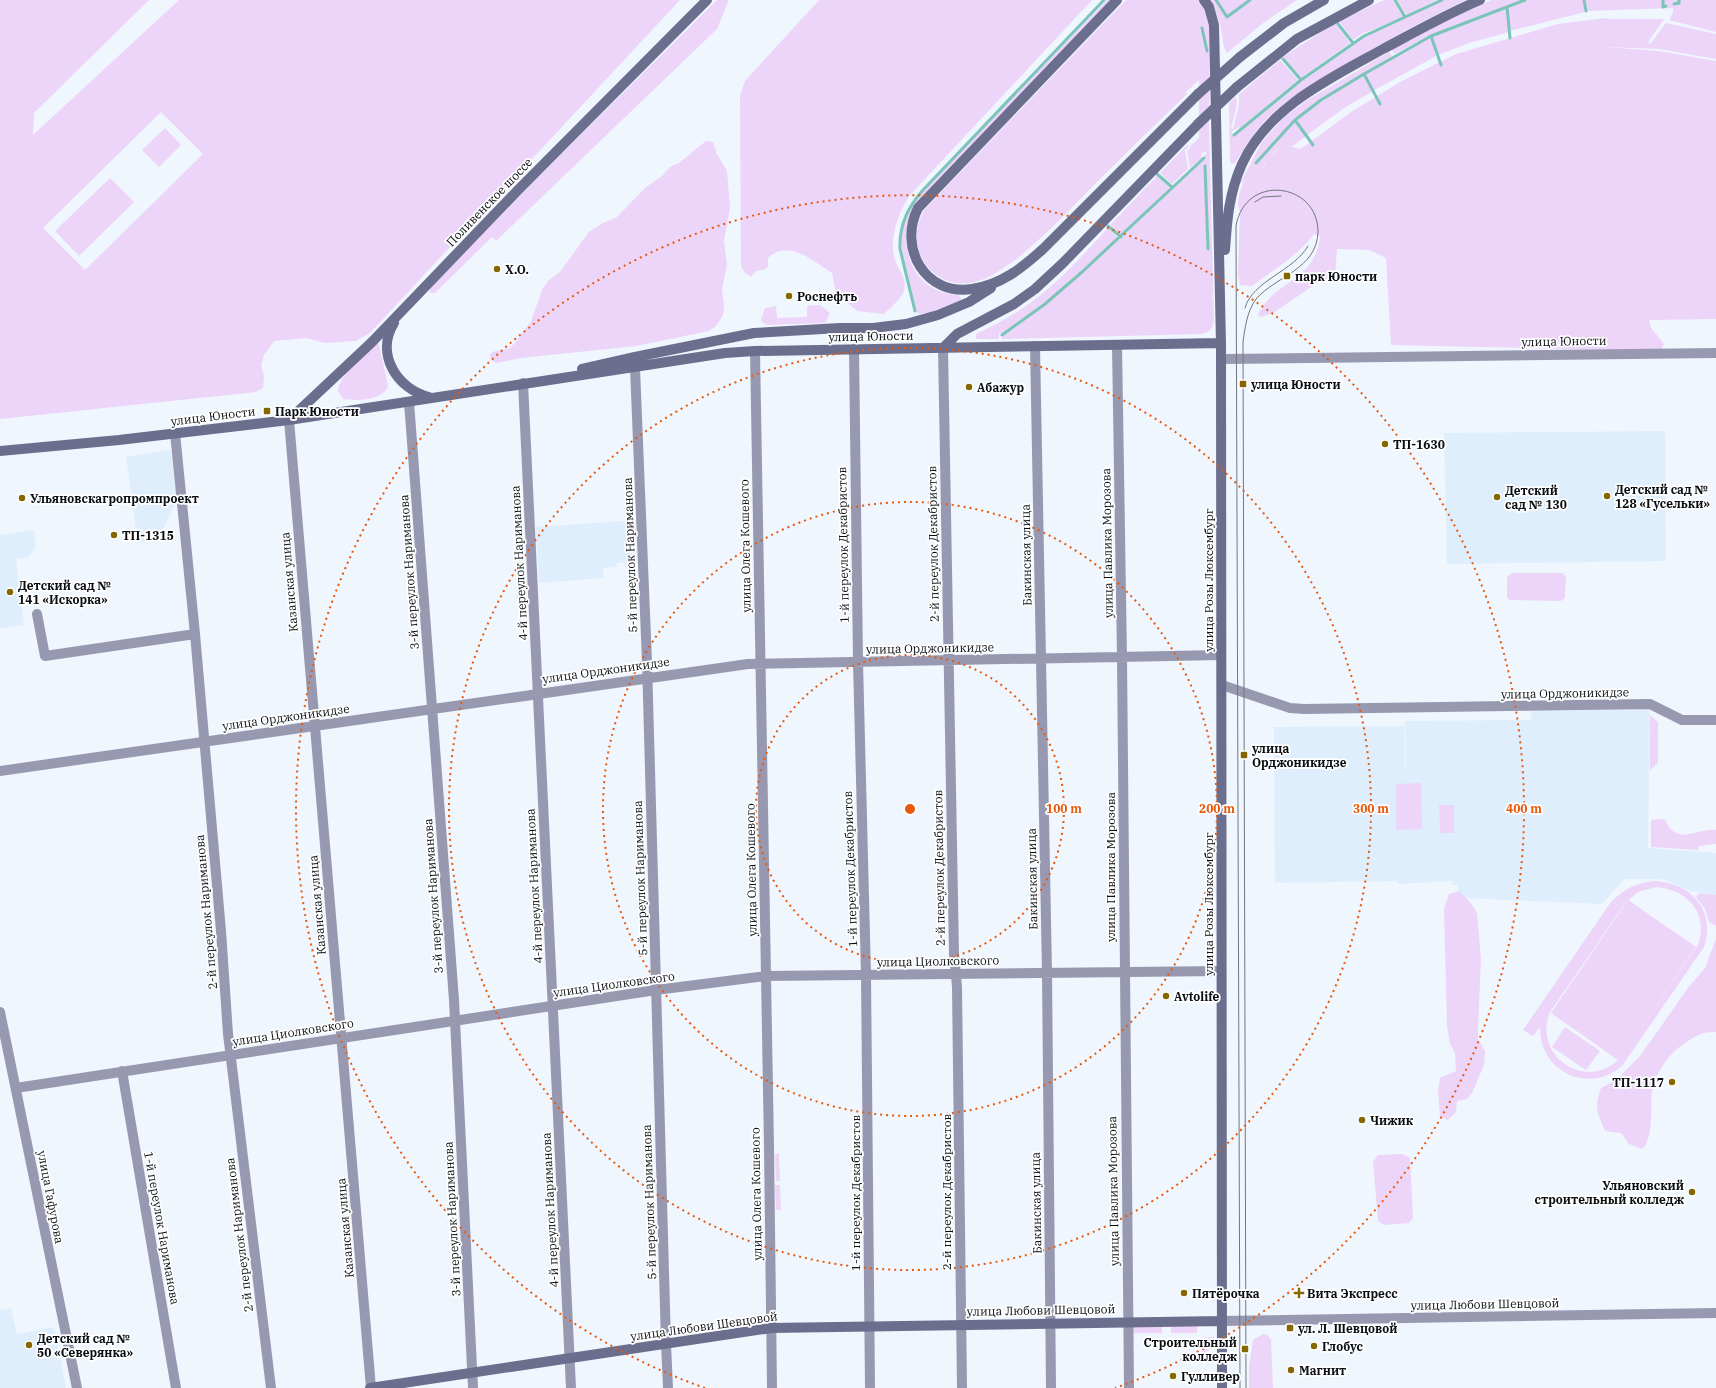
<svg xmlns="http://www.w3.org/2000/svg" width="1716" height="1388" viewBox="0 0 1716 1388" font-family="'IBM Plex Serif',serif">
	<style>
		.built { fill: #dfeefd }
		.green { fill: #edd4f9; fill-rule: evenodd }
		.lines { fill: none; stroke-linecap: round; stroke-linejoin: round }
		.stream { stroke: #7bc4ba; stroke-width: 3 }
		.street { stroke: #9899b0; stroke-width: 10 }
		.secondary { stroke: #6c6e8e; stroke-width: 10 }
		.tram { stroke: #71777c; stroke-width: 1 }
		.secondary-bridge { stroke: #6c6e8e; stroke-width: 10 }
		.ring { fill: none; stroke: #e8590c; stroke-width: 2; stroke-dasharray: 2 4 }
		.poi-dot { fill: #856700; stroke: #fff; stroke-width: 1.5 }
		.labels { text-anchor: middle; dominant-baseline: central; stroke-width: 3.5; stroke-linejoin: round; paint-order: stroke }
		.street-label { font-size: 12px; fill: #0a0e12; stroke: #fff }
		.poi-label { font-size: 12px; font-weight: bold; fill: #0a0e12; stroke: #fff; text-anchor: start }
		.centre { fill: #e8590c; stroke: #fff; stroke-width: 2 }
		.ring-label { font-size: 12px; text-anchor: middle; font-weight: bold; fill: #e8590c; stroke: #fff; stroke-width: 3.5; stroke-linejoin: round; paint-order: stroke }
	</style>
	<rect width="100%" height="100%" fill="#eff6fe"/>
	<path class="built" d="M 1665,431 L 1666,561 L 1447,564 L 1444,433 Z
		M 171,450 L 177,501 L 157,541 L 138,543 L 126,457 Z
		M 636,520 L 637,562 L 617,563 L 617,567 L 603,568 L 604,578 L 539,583 L 536,527 Z
		M 34,530 L 36,548 L 28,557 L 16,559 L 24,625 L 0,629 L 0,535 Z
		M 1650,708 L 1648,848 L 1716,853 L 1716,895 L 1690,891 L 1666,880 L 1657,879 L 1624,879 L 1602,904 L 1458,898 L 1458,885 L 1452,885 L 1452,881 L 1398,884 L 1398,881 L 1275,883 L 1274,727 L 1404,726 L 1405,769 L 1410,769 L 1406,768 L 1405,721 L 1531,720 L 1531,710 Z
		M 11,1308 L 17,1334 L 54,1327 L 66,1388 L 0,1388 L 0,1310 Z"/>
	<path class="green" d="M 0,0 L 149,0 L 34,113 L 33,135 L 179,0 L 680,0 L 370,333 L 356,341 L 325,343 L 307,338 L 274,341 L 264,355 L 261,365 L 264,376 L 263,388 L 256,392 L 0,419 ZM 161,112 L 203,154 L 85,270 L 43,228 Z
		M 717,0 L 728,0 L 728,2 L 717,29 L 496,241 L 492,237 L 435,293 L 430,293 L 430,288 L 534,181 Z
		M 819,0 L 1092,0 L 910,195 C 898,213 890,235 894,256 C 896,269 908,276 904,291 C 901,299 890,308 884,314 L 857,311 L 843,299 L 835,289 L 832,273 C 813,261 788,238 768,258 L 768,266 L 766,269 L 756,271 L 751,277 L 745,273 L 741,266 L 740,95 L 745,81 Z
		M 1107,0 L 1112,0 L 909,219 C 899,256 918,293 958,295 L 961,298 L 961,300 L 931,312 L 919,314 L 916,311 C 904,260 886,233 926,188 Z
		M 1126,0 L 1199,0 L 1205,10 L 1210,27 L 1209,127 L 1214,320 C 1213,329 1209,333 1200,334 L 1002,339 L 1002,335 L 1049,302 L 1121,238 L 1191,169 L 1203,159 L 1204,160 L 1206,159 L 1204,155 L 1207,154 L 1205,151 L 1201,154 L 1202,158 L 1190,168 L 1187,151 L 1190,148 L 1190,146 L 1199,138 L 1199,80 L 1186,92 L 1187,94 C 1156,124 1126,153 1096,183 C 1070,210 1044,237 1015,260 C 1004,267 994,276 981,280 C 957,289 932,280 921,256 C 914,241 916,225 924,210 ZM 1204,165 L 1206,165 L 1208,250 L 1207,251 Z
		M 1210,0 L 1297,0 L 1263,23 L 1227,53 C 1223,46 1223,42 1222,34 C 1220,23 1215,10 1210,0 Z
		M 1384,0 L 1393,0 L 1403,17 L 1362,34 L 1353,40 L 1339,21 Z
		M 1397,0 L 1437,0 L 1406,15 Z
		M 1443,0 L 1466,0 C 1424,20 1383,42 1342,66 C 1317,81 1291,96 1270,116 C 1255,130 1246,146 1235,163 L 1232,164 L 1230,162 L 1229,103 L 1236,97 L 1237,104 L 1231,128 L 1233,129 L 1239,105 L 1239,94 L 1280,60 L 1298,80 L 1240,128 L 1239,127 L 1231,132 L 1234,136 L 1302,81 L 1364,36 Z
		M 1492,0 L 1522,0 L 1489,13 L 1488,12 L 1486,14 L 1431,35 L 1394,54 L 1392,50 L 1441,23 Z
		M 1527,0 L 1583,0 L 1585,12 L 1510,31 L 1507,7 Z
		M 1585,0 L 1716,0 L 1716,32 L 1669,20 L 1673,13 L 1673,8 L 1587,11 Z
		M 1506,8 L 1509,32 L 1469,43 L 1438,55 L 1431,36 Z
		M 1606,18 L 1609,19 L 1664,19 L 1648,42 L 1650,44 L 1666,23 L 1716,34 L 1716,59 L 1659,49 L 1605,47 L 1659,51 L 1716,61 L 1716,319 L 1649,320 L 1651,328 L 1664,344 L 1661,351 L 1391,345 L 1386,258 L 1369,250 L 1337,249 L 1335,278 L 1323,279 L 1273,313 L 1261,317 L 1259,316 L 1258,314 C 1275,280 1316,281 1320,236 L 1314,234 C 1299,255 1273,270 1252,286 L 1240,285 L 1238,274 L 1240,213 L 1238,203 L 1239,195 L 1243,183 L 1265,166 L 1269,158 L 1280,148 L 1285,147 C 1273,148 1270,159 1263,167 C 1256,173 1248,180 1240,184 L 1262,142 L 1284,117 L 1309,99 L 1389,52 L 1392,56 L 1322,99 L 1295,118 L 1256,163 L 1256,164 L 1295,121 L 1306,136 L 1293,146 L 1289,146 L 1300,149 L 1305,146 L 1351,112 L 1400,82 L 1456,54 L 1558,24 Z
		M 1335,23 L 1350,43 L 1301,78 L 1283,57 Z
		M 1430,37 L 1436,56 L 1373,91 L 1365,74 L 1397,54 Z
		M 1363,75 L 1372,92 L 1347,106 L 1307,135 L 1296,119 L 1322,101 Z
		M 165,128 L 181,145 L 159,167 L 142,150 Z
		M 706,141 L 713,142 L 717,154 L 727,171 L 730,208 L 724,241 L 727,265 L 722,289 L 724,305 L 723,315 L 716,326 L 709,331 L 636,346 L 521,358 L 497,363 L 491,360 L 490,355 L 492,352 L 508,349 L 515,343 L 531,321 L 543,288 L 549,280 L 560,272 L 589,232 L 603,223 L 617,217 L 645,188 L 662,176 L 670,167 L 679,163 Z
		M 1188,144 L 1189,146 L 1185,150 L 1188,169 L 1172,184 L 1160,173 Z
		M 1157,176 L 1170,187 L 1121,235 L 1112,228 L 1111,224 Z
		M 110,178 L 134,202 L 79,256 L 55,231 Z
		M 1108,228 L 1118,238 L 1047,301 L 1002,334 L 999,333 L 999,339 L 976,339 L 976,334 C 990,327 1004,320 1017,312 C 1052,290 1080,258 1108,228 Z
		M 820,305 L 830,313 L 825,323 L 767,325 L 763,323 L 761,320 L 765,308 L 776,306 L 777,318 L 807,317 L 807,306 Z
		M 378,340 L 388,386 C 383,401 357,401 343,399 L 338,391 C 338,376 367,352 378,340 Z
		M 1512,573 L 1563,573 L 1566,577 L 1565,598 L 1561,601 L 1510,600 L 1507,597 L 1507,577 Z
		M 1650,715 L 1658,722 L 1658,763 L 1650,770 Z
		M 1421,783 L 1422,829 L 1396,830 L 1396,784 Z
		M 1439,805 L 1454,805 L 1454,833 L 1440,833 Z
		M 1659,819 L 1665,820 C 1678,847 1695,828 1716,830 L 1716,844 L 1699,846 L 1698,850 L 1651,847 L 1651,820 Z
		M 1655,881 C 1692,883 1716,911 1704,947 L 1622,1066 C 1589,1095 1539,1072 1540,1027 L 1533,1036 L 1523,1030 L 1611,902 C 1624,889 1637,882 1655,881 ZM 1656,887 C 1688,890 1709,913 1698,945 L 1621,1057 L 1696,947 L 1628,900 L 1551,1013 L 1618,1060 C 1584,1092 1532,1054 1550,1012 L 1626,902 L 1638,892 Z
		M 1459,891 L 1471,903 L 1477,913 L 1481,959 L 1478,1027 L 1478,1039 L 1485,1051 L 1484,1065 L 1472,1093 L 1467,1099 L 1457,1101 L 1456,1112 L 1448,1120 L 1440,1117 L 1438,1091 L 1440,1078 L 1456,1071 L 1455,1053 L 1450,1044 L 1447,1026 L 1444,909 L 1449,894 Z
		M 1699,893 L 1716,895 L 1716,926 L 1709,922 L 1705,909 L 1696,897 Z
		M 1716,939 L 1716,1032 C 1701,1032 1697,1035 1685,1043 C 1668,1054 1655,1073 1652,1093 C 1650,1107 1654,1139 1642,1149 L 1629,1144 L 1621,1133 L 1605,1131 C 1597,1112 1594,1108 1601,1088 L 1616,1080 L 1640,1056 L 1688,988 L 1705,968 Z
		M 1565,1027 L 1600,1051 L 1586,1070 L 1552,1047 Z
		M 775,1154 L 779,1154 L 780,1181 L 776,1181 Z
		M 1402,1154 L 1410,1158 L 1413,1218 L 1409,1223 L 1384,1225 L 1378,1221 L 1373,1162 L 1378,1155 Z
		M 775,1185 L 780,1185 L 781,1210 L 776,1210 Z
		M 1197,1324 L 1197,1333 L 1171,1333 L 1171,1325 Z
		M 1130,1325 L 1162,1325 L 1162,1333 L 1130,1333 Z
		M 1263,1334 L 1268,1335 L 1271,1340 L 1273,1388 L 1249,1388 L 1249,1367 L 1253,1340 Z
		M 1214,1337 L 1214,1342 L 1202,1358 L 1202,1338 Z"/>
	<g class="lines">
		<path class="stream" d="M 1216,0 L 1227,17 L 1250,0
			M 1395,0 L 1405,17
			M 1584,0 L 1586,11
			M 1663,0 L 1663,7 L 1666,6
			M 1674,4 L 1679,3 L 1679,0
			M 1507,7 L 1510,38
			M 1338,24 L 1353,43
			M 1202,28 L 1207,51
			M 1431,36 L 1441,65
			M 1283,59 L 1301,80
			M 1364,74 L 1380,104
			M 1295,120 L 1313,145
			M 1234,135 L 1301,80 L 1364,36 L 1442,0
			M 1256,163 L 1295,120 L 1321,100 L 1364,74 L 1431,36 L 1525,0
			M 1205,166 L 1208,249
			M 1157,174 L 1172,187
			M 1108,226 L 1121,237
			M 915,311 L 900,249 C 899,225 908,207 923,190 L 1104,0
			M 1002,335 L 1045,304 L 1082,272 L 1204,158"/>
		<path class="street" d="M 1117,345 L 1122,657 L 1129,1388
			M 1035,346 L 1047,973 L 1051,1388
			M 943,348 L 954,954 L 957,987 L 962,1388
			M 854,349 L 858,662 L 866,975 L 870,1388
			M 755,351 L 769,1147 L 772,1388
			M 1221,359 L 1716,353
			M 635,368 L 647,662 L 666,1344 L 668,1388
			M 523,383 L 571,1388
			M 409,402 L 454,1000 L 473,1388
			M 289,420 L 371,1388
			M 175,433 L 195,634 L 221,931 L 228,1034 L 271,1388
			M 37,614 L 45,656 L 195,634
			M 1222,685 L 1290,708 L 1304,709 L 1650,704 L 1682,720 L 1716,720
			M 0,771 L 748,664 L 1221,655
			M 0,1012 L 77,1388
			M 122,1071 L 176,1388
			M 16,1088 L 656,990 L 766,976 L 1221,971
			M 1221,1321 L 1716,1313"/>
		<path class="secondary" d="M 1117,0 L 918,208 C 898,248 925,296 972,289 C 1001,285 1022,268 1043,249 L 1198,94
			M 1204,0 L 1209,7 L 1214,25 L 1221,343 L 1222,1388
			M 1240,57 L 1284,23 L 1324,0
			M 1237,87 L 1297,39 L 1369,0
			M 1225,250 C 1227,220 1229,193 1242,164 C 1268,107 1331,78 1383,49 C 1415,32 1447,14 1480,0
			M 394,323 C 375,354 397,389 429,397
			M 943,348 L 957,334 L 1014,304 L 1035,289 L 1063,263 L 1199,123
			M 582,369 L 635,357 L 754,333 L 840,328 L 873,328 L 906,324 L 938,315 L 969,302 L 991,288
			M 289,420 L 372,342 L 518,190 L 707,0
			M 0,451 L 119,440 L 289,420 L 725,353 L 755,351 L 1221,343
			M 370,1388 L 771,1328 L 1221,1321"/>
		<path class="tram" d="M 1255,202 L 1263,197 L 1281,196
			M 1245,308 C 1252,281 1294,271 1308,246
			M 1240,1388 L 1236,226 C 1245,173 1318,182 1318,232 C 1317,269 1276,276 1256,299 C 1247,311 1245,328 1243,342 L 1246,1388"/>
		<path class="secondary-bridge" d="M 1198,94 L 1240,57
			M 1199,123 L 1237,87"/>
	</g>
	<g class="ring">
		<circle cx="910" cy="809" r="154"/>
		<circle cx="910" cy="809" r="307"/>
		<circle cx="910" cy="809" r="461"/>
		<path d="M705 1388A614 614 0 1 1 1115 1388"/>
	</g>
	<g class="poi-dot">
		<circle cx="497" cy="269" r="4"/>
		<rect x="1283" y="272" width="8" height="8" rx="2"/>
		<circle cx="789" cy="296" r="4"/>
		<rect x="1239" y="380" width="8" height="8" rx="2"/>
		<circle cx="969" cy="387" r="4"/>
		<rect x="263" y="407" width="8" height="8" rx="2"/>
		<circle cx="1385" cy="444" r="4"/>
		<circle cx="1607" cy="496" r="4"/>
		<circle cx="1497" cy="497" r="4"/>
		<circle cx="22" cy="498" r="4"/>
		<circle cx="114" cy="535" r="4"/>
		<circle cx="10" cy="592" r="4"/>
		<rect x="1240" y="751" width="8" height="8" rx="2"/>
		<circle cx="1166" cy="996" r="4"/>
		<circle cx="1672" cy="1082" r="4"/>
		<circle cx="1362" cy="1120" r="4"/>
		<circle cx="1692" cy="1192" r="4"/>
		<circle cx="1184" cy="1293" r="4"/>
		<path d="M1297 1287h4v4h4v4h-4v4h-4v-4h-4v-4h4z"/>
		<rect x="1286" y="1324" width="8" height="8" rx="2"/>
		<circle cx="29" cy="1345" r="4"/>
		<circle cx="1314" cy="1346" r="4"/>
		<rect x="1241" y="1345" width="8" height="8" rx="2"/>
		<circle cx="1291" cy="1370" r="4"/>
		<circle cx="1173" cy="1376" r="4"/>
	</g>
	<g class="labels">
		<g class="street-label">
			<text transform="translate(489 202) rotate(-46)">Поливенское шоссе</text>
			<text transform="translate(871 336) rotate(-1)">улица Юности</text>
			<text transform="translate(1564 341) rotate(-1)">улица Юности</text>
			<text transform="translate(213 416) rotate(-7)">улица Юности</text>
			<text transform="translate(1107 543) rotate(-91)">улица Павлика Морозова</text>
			<text transform="translate(933 544) rotate(-91)">2-й переулок Декабристов</text>
			<text transform="translate(843 545) rotate(-91)">1-й переулок Декабристов</text>
			<text transform="translate(745 546) rotate(-91)">улица Олега Кошевого</text>
			<text transform="translate(630 555) rotate(-92)">5-й переулок Нариманова</text>
			<text transform="translate(1026 555) rotate(-91)">Бакинская улица</text>
			<text transform="translate(519 563) rotate(-93)">4-й переулок Нариманова</text>
			<text transform="translate(409 572) rotate(-94)">3-й переулок Нариманова</text>
			<text transform="translate(1208 580) rotate(-90)">улица Розы Люксембург</text>
			<text transform="translate(289 582) rotate(-95)">Казанская улица</text>
			<text transform="translate(930 648) rotate(-1)">улица Орджоникидзе</text>
			<text transform="translate(606 670) rotate(-8)">улица Орджоникидзе</text>
			<text transform="translate(1565 693) rotate(-1)">улица Орджоникидзе</text>
			<text transform="translate(286 717) rotate(-8)">улица Орджоникидзе</text>
			<text transform="translate(1110 867) rotate(-90)">улица Павлика Морозова</text>
			<text transform="translate(939 868) rotate(-91)">2-й переулок Декабристов</text>
			<text transform="translate(850 869) rotate(-92)">1-й переулок Декабристов</text>
			<text transform="translate(751 870) rotate(-91)">улица Олега Кошевого</text>
			<text transform="translate(640 878) rotate(-92)">5-й переулок Нариманова</text>
			<text transform="translate(1032 879) rotate(-91)">Бакинская улица</text>
			<text transform="translate(534 886) rotate(-93)">4-й переулок Нариманова</text>
			<text transform="translate(433 896) rotate(-94)">3-й переулок Нариманова</text>
			<text transform="translate(1208 904) rotate(-90)">улица Розы Люксембург</text>
			<text transform="translate(317 905) rotate(-95)">Казанская улица</text>
			<text transform="translate(206 912) rotate(-95)">2-й переулок Нариманова</text>
			<text transform="translate(938 961) rotate(-1)">улица Циолковского</text>
			<text transform="translate(614 984) rotate(-8)">улица Циолковского</text>
			<text transform="translate(293 1032) rotate(-9)">улица Циолковского</text>
			<text transform="translate(1113 1191) rotate(-91)">улица Павлика Морозова</text>
			<text transform="translate(946 1192) rotate(-90)">2-й переулок Декабристов</text>
			<text transform="translate(855 1193) rotate(-90)">1-й переулок Декабристов</text>
			<text transform="translate(756 1194) rotate(-91)">улица Олега Кошевого</text>
			<text transform="translate(51 1197) rotate(79)">улица Гафурова</text>
			<text transform="translate(649 1202) rotate(-92)">5-й переулок Нариманова</text>
			<text transform="translate(1036 1203) rotate(-91)">Бакинская улица</text>
			<text transform="translate(550 1210) rotate(-93)">4-й переулок Нариманова</text>
			<text transform="translate(452 1219) rotate(-93)">3-й переулок Нариманова</text>
			<text transform="translate(162 1228) rotate(80)">1-й переулок Нариманова</text>
			<text transform="translate(345 1228) rotate(-95)">Казанская улица</text>
			<text transform="translate(239 1235) rotate(-97)">2-й переулок Нариманова</text>
			<text transform="translate(1485 1304) rotate(-1)">улица Любови Шевцовой</text>
			<text transform="translate(1041 1310) rotate(-1)">улица Любови Шевцовой</text>
			<text transform="translate(704 1326) rotate(-8)">улица Любови Шевцовой</text>
		</g>
		<g class="poi-label">
			<text x="505" y="269">Х.О.</text>
			<text x="1295" y="276">парк Юности</text>
			<text x="797" y="296">Роснефть</text>
			<text x="1251" y="384">улица Юности</text>
			<text x="977" y="387">Абажур</text>
			<text x="275" y="411">Парк Юности</text>
			<text x="1393" y="444">ТП-1630</text>
			<text x="1615" y="489">Детский сад №<tspan x="1615" dy="14">128 «Гусельки»</tspan></text>
			<text x="1505" y="490">Детский<tspan x="1505" dy="14">сад № 130</tspan></text>
			<text x="30" y="498">Ульяновскагропромпроект</text>
			<text x="122" y="535">ТП-1315</text>
			<text x="18" y="585">Детский сад №<tspan x="18" dy="14">141 «Искорка»</tspan></text>
			<text x="1252" y="748">улица<tspan x="1252" dy="14">Орджоникидзе</tspan></text>
			<text x="1174" y="996">Avtolife</text>
			<text x="1664" y="1082" text-anchor="end">ТП-1117</text>
			<text x="1370" y="1120">Чижик</text>
			<text x="1684" y="1185" text-anchor="end">Ульяновский<tspan x="1684" dy="14">строительный колледж</tspan></text>
			<text x="1192" y="1293">Пятёрочка</text>
			<text x="1307" y="1293">Вита Экспресс</text>
			<text x="1298" y="1328">ул. Л. Шевцовой</text>
			<text x="37" y="1338">Детский сад №<tspan x="37" dy="14">50 «Северянка»</tspan></text>
			<text x="1237" y="1342" text-anchor="end">Строительный<tspan x="1237" dy="14">колледж</tspan></text>
			<text x="1322" y="1346">Глобус</text>
			<text x="1299" y="1370">Магнит</text>
			<text x="1181" y="1376">Гулливер</text>
		</g>
	</g>
	<circle cx="910" cy="809" r="6" class="centre"/>
	<g class="ring-label">
		<text x="1064" y="813">100 m</text>
		<text x="1217" y="813">200 m</text>
		<text x="1371" y="813">300 m</text>
		<text x="1524" y="813">400 m</text>
	</g>
</svg>
